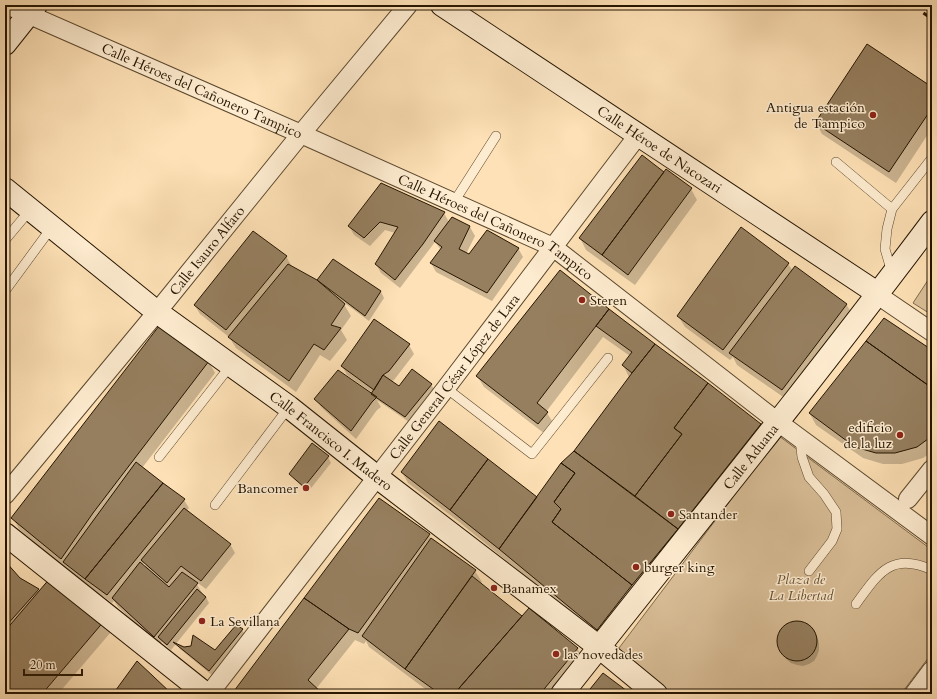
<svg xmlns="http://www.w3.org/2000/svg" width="937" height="699" viewBox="0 0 937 699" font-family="Cardo,serif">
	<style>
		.green { fill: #d9be97; stroke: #7f6a4c }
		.shadow { fill: #0003; fill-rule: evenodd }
		.building { fill: #967f5f; stroke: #251501 }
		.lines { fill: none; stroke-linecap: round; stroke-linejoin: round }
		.lane-casing { stroke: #5b482e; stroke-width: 10 }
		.street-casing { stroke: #5b482e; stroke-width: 20 }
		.secondary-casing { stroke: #251501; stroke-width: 24 }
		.lane { stroke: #feecd0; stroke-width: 9 }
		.street { stroke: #feecd0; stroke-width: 18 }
		.secondary { stroke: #feecd0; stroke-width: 22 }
		.rail { stroke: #251501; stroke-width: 3; stroke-dasharray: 7 7; stroke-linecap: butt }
		.poi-dot { fill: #8f2418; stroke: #feecd0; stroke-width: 1.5 }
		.labels { text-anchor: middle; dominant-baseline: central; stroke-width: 3; stroke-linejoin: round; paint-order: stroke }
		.street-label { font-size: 14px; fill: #251501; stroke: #feecd0 }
		.poi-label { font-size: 14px; fill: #251501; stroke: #feecd0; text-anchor: start }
		.park-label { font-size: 14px; font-style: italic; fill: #645036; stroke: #feecd0 }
	</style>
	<rect width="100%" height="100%" fill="#fee1b6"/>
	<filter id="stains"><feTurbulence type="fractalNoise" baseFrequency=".005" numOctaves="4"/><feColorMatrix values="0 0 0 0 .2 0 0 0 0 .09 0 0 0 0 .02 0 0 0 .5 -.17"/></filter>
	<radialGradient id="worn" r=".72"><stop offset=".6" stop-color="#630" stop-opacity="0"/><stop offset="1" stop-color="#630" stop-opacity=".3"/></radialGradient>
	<path class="green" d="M 932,274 L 932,315 L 913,303 Z
		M 779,436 L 932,550 L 932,653 L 901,694 L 672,694 L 616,652 Z"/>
	<path class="shadow" d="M 932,88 L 932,128 L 896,183 L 822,134 L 816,123 Z
		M 664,173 L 691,189 L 697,200 L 635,285 L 586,250 L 580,238 Z
		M 381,184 L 444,213 L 449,222 L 452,218 L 470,227 L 475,236 L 466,254 L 469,255 L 518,248 L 523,257 L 492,301 L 436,272 L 431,263 L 441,250 L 435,242 L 400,288 L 381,273 L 376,264 L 395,233 L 385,230 L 370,246 L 354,235 L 349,226 Z
		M 286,256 L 291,265 L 290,266 L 320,284 L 318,280 L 333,260 L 381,292 L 384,298 L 369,321 L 342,301 L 351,316 L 341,330 L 347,340 L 330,361 L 320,355 L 296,392 L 236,348 L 229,337 L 200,314 L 195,306 Z
		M 788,264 L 793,271 L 846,304 L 853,315 L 789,401 L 737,365 L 733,357 L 730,360 L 685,327 L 678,316 Z
		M 608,310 L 760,425 L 767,436 L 604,641 L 458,521 L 408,483 L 402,472 L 537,498 L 562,464 L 575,451 L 629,377 L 623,365 L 630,356 L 603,337 L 546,412 L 547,413 L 554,424 L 545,434 L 484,387 L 477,376 Z
		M 884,319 L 932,351 L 932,452 L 923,458 L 902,464 L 883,464 L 863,458 L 816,425 L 810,414 Z
		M 160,327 L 209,362 L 215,373 L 142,468 L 184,500 L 189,508 L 186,511 L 230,544 L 235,553 L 206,589 L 195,581 L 202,593 L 201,594 L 206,597 L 209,603 L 171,650 L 162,642 L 159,645 L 118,607 L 114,601 L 112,603 L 69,571 L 68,569 L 67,570 L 19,529 L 13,518 ZM 144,563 L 148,570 L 142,566 Z
		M 409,345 L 414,354 L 394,380 L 390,382 L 399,388 L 413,371 L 431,385 L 435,390 L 409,422 L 377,400 L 381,407 L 377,410 L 356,439 L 321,407 L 316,399 L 370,394 L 371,392 L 347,375 L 342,366 Z
		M 328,457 L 331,463 L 308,492 L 294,479 L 291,474 Z
		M 429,535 L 432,540 L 475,571 L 482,582 L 480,584 L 522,618 L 577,648 L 584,660 L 556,694 L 432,694 L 369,647 L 366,641 L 364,644 L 355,640 L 316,689 L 322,694 L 237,694 L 235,691 Z
		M 5,563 L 20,578 L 38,589 L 39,592 L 51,578 L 111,632 L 58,694 L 5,694 Z
		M 793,622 L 800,622 L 806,624 L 810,627 L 818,639 L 819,644 L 819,650 L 817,656 L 814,661 L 809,664 L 803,666 L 797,665 L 791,663 L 786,659 L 779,647 L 778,641 L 779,634 L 782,628 L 787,624 Z
		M 236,626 L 242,630 L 246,636 L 213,676 L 180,649 L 177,645 L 184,648 L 215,652 Z"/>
	<path class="building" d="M 867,44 L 932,87 L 932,108 L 889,172 L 815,123 Z
		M 642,155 L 664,172 L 602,255 L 579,238 Z
		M 666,169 L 692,188 L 628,275 L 602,255 Z
		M 381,183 L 445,212 L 423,244 L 395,280 L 375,264 L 398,227 L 380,222 L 364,238 L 348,226 Z
		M 452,217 L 470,226 L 459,249 L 469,254 L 487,230 L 519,248 L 487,293 L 430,263 L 442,247 L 434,241 Z
		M 741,227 L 789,263 L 723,350 L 677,316 Z
		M 253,231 L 287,256 L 226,330 L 194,305 Z
		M 333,259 L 381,291 L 365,316 L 317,280 Z
		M 288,264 L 317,280 L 345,304 L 331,325 L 341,328 L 324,350 L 314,344 L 289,381 L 228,337 Z
		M 795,266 L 847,304 L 782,390 L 729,353 Z
		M 560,270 L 609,309 L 537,403 L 548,412 L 538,424 L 476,376 Z
		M 609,309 L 655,344 L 632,373 L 622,365 L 632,352 L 596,326 Z
		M 884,318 L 932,350 L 932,388 L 866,341 Z
		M 374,319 L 410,344 L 389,371 L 383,375 L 374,390 L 341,366 Z
		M 159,326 L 209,361 L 93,513 L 61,559 L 11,518 Z
		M 866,341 L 932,388 L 932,436 L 917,447 L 895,453 L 876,453 L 855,447 L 809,413 Z
		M 655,344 L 708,383 L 674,428 L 682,434 L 635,496 L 574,451 L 632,373 Z
		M 412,369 L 432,384 L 405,417 L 371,394 L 383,375 L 399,386 Z
		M 338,370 L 377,397 L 372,402 L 351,431 L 314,399 Z
		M 708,383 L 761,424 L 678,529 L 635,496 L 682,434 L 674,428 Z
		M 439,421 L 488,459 L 450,510 L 401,472 Z
		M 312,443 L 329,456 L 304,487 L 289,474 Z
		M 574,451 L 678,529 L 632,585 L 552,522 L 561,509 L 554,502 L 575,473 L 561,463 Z
		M 488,459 L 537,497 L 499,549 L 450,510 Z
		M 136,462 L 163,483 L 85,579 L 63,562 Z
		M 561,463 L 575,473 L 554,502 L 561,509 L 552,522 L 632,585 L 597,630 L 499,549 Z
		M 163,483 L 185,499 L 107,595 L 85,579 Z
		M 379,498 L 430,534 L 358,633 L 349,629 L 304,598 Z
		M 184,508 L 231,544 L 201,581 L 181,566 L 167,583 L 141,560 Z
		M 431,538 L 476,570 L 405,669 L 362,636 Z
		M 5,561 L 20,578 L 39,589 L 5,627 Z
		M 140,562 L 169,587 L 182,572 L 198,583 L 154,637 L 112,598 Z
		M 472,576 L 522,616 L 454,694 L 440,694 L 405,669 Z
		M 51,577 L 105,620 L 42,694 L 5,694 L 5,631 Z
		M 197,589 L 206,597 L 167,645 L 158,637 Z
		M 304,598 L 349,629 L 308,680 L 323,694 L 238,694 L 234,691 Z
		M 529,608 L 578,648 L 540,694 L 454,694 Z
		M777 641a20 20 0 1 1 40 0a20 20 0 1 1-40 0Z
		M 236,625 L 243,629 L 209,671 L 173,642 L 184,647 L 191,646 L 193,635 L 215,650 Z
		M 137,661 L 172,694 L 113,694 Z
		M 603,673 L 631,694 L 586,694 Z"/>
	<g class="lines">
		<g class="lane-casing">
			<path id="lane" d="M 836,162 L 892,209
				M 454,202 L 496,136
				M 5,240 L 31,209
				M 892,273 L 885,249 L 887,229 L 892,209 L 932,158
				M 5,291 L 52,227
				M 446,388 L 532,454 L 608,358
				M 800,438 L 802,457 L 809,477 L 824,494 L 836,512 L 837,529 L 832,541 L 809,571
				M 159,457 L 231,365
				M 215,505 L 289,407
				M 856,604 C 878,574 891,551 932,570"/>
		</g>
		<g class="street-casing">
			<g id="street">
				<path id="s1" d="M 7,5 L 301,134 L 553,247 L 778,422 L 932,536"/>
				<path d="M 877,293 L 882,298 L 932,332"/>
				<path id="s2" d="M 5,495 L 157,312 L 301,134 L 408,5"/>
				<path d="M 908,499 L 932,469"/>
				<path id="s3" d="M 209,694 L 446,388 L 639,134"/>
				<path d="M 914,694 L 932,670"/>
			</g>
		</g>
		<g class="secondary-casing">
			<g id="secondary">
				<path id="s4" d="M 442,5 L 877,293"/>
				<path d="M 5,44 L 36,5"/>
				<path id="s5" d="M 5,189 L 157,312 L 289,407 L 377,477 L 599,647 L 656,694"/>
				<path d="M 5,534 L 206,694"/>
				<path id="s6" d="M 562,694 C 686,537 812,382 932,222"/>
			</g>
		</g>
		<use href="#lane" class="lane"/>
		<use href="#street" class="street"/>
		<use href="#secondary" class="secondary"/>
		<path class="rail" d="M 912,5 L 932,19"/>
	</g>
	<g class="poi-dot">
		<circle cx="873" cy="115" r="4"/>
		<circle cx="582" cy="300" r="4"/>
		<circle cx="900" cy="435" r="4"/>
		<circle cx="306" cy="488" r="4"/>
		<circle cx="671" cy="514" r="4"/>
		<circle cx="636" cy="567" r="4"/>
		<circle cx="494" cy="588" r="4"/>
		<circle cx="202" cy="621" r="4"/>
		<circle cx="556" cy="654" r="4"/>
	</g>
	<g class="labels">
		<g class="street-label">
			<text stroke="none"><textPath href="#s1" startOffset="213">Calle Héroes del Cañonero Tampico</textPath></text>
			<text stroke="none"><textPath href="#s4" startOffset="261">Calle Héroe de Nacozari</textPath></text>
			<text stroke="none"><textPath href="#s1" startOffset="537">Calle Héroes del Cañonero Tampico</textPath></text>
			<text stroke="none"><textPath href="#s2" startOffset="317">Calle Isauro Alfaro</textPath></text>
			<text stroke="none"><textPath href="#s3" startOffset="401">Calle General César López de Lara</textPath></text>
			<text stroke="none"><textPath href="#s5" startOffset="412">Calle Francisco I. Madero</textPath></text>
			<text stroke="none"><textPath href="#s6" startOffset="303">Calle Aduana</textPath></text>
		</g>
		<g class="poi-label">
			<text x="865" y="107" text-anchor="end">Antigua estación<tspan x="865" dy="16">de Tampico</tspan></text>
			<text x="590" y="300">Steren</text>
			<text x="892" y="427" text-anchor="end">edificio<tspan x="892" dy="16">de la luz</tspan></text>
			<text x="298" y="488" text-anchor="end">Bancomer</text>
			<text x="679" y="514">Santander</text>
			<text x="644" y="567">burger king</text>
			<text x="502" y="588">Banamex</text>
			<text x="210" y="621">La Sevillana</text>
			<text x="564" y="654">las novedades</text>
		</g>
		<g class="park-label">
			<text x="801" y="579">Plaza de<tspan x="801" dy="16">La Libertad</tspan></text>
		</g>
	</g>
	<rect width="937" height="699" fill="none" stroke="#fee1b6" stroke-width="20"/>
	<rect x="6" y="6" width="925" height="687" fill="none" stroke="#251501" stroke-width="2"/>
	<rect x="10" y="10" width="917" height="679" fill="none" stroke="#251501"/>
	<path d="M24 669v6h58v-6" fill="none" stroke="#251501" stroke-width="2"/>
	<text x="30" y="669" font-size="12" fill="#251501" stroke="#feecd0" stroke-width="3" paint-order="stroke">20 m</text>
	<rect width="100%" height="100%" filter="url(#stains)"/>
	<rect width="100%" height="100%" fill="url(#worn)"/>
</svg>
